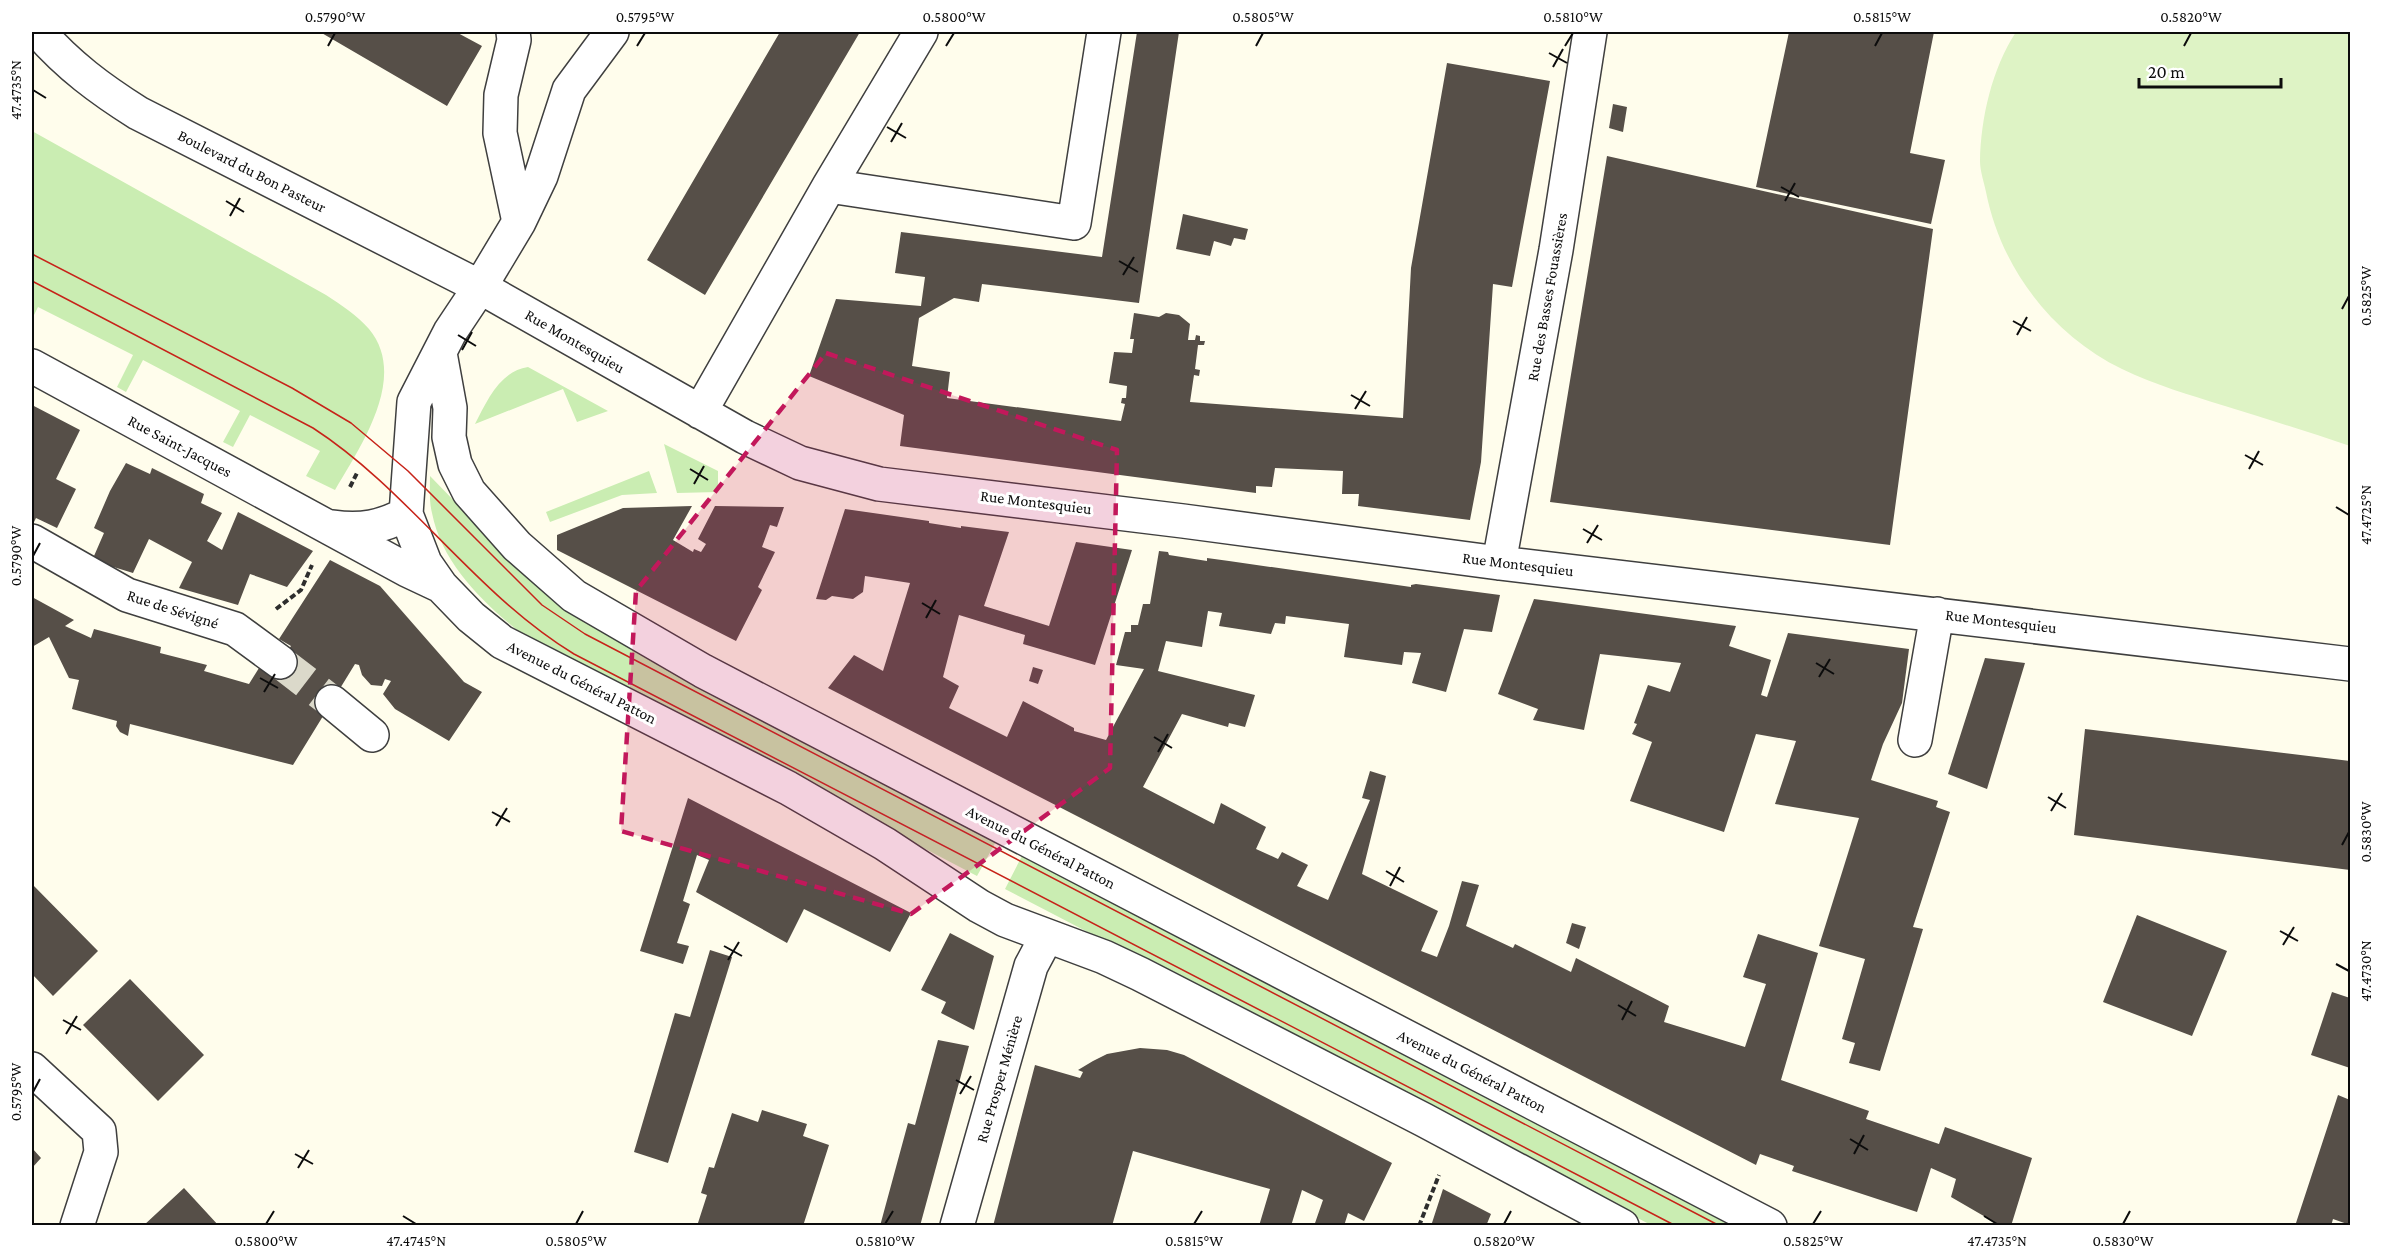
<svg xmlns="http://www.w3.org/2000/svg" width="2382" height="1257" viewBox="0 0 2382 1257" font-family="'Crimson Pro',serif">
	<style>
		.green { fill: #caedb2 }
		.pitch { fill: #def3c5 }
		.building { fill: #564f48 }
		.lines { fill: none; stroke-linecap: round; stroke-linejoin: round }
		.minor-tunnel { stroke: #dbd9ca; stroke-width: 33; stroke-dasharray: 33 16; stroke-linecap: butt }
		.minor-casing { stroke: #3f3f3f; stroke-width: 36 }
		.path { stroke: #2e2e2e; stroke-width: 4; stroke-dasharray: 6 3; stroke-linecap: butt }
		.minor { stroke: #fff; stroke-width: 33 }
		.tram { stroke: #c72319; stroke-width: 1.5 }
		.marked { fill: #c2185b; fill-opacity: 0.2; stroke: #c2185b; stroke-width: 4.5; stroke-dasharray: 12 8; stroke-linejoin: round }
		.ticks { fill: none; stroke: #0c0c0c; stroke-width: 2 }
		.labels { text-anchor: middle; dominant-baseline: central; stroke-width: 6; stroke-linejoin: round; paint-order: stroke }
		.street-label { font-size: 16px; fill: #0c0c0c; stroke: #fff }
		.neatline { fill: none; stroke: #0c0c0c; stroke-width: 2 }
		.ticks-label { font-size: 15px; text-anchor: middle; fill: #0c0c0c }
	</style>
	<rect width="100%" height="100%" fill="#fffdec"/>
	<path class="green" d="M 32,131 L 326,295 C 341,305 357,315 369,329 C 409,377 360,447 335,490 L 306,476 L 320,451 L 250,415 L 233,447 L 223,442 L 240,411 L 143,360 L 126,392 L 117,387 L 133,355 L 38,307 L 32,319 Z
		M 528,367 L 608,411 L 577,422 L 563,389 L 475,424 C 487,401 500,371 528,367 Z
		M 664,444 L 718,471 L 718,492 L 677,493 Z
		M 649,471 L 657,493 L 622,495 L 550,522 L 546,512 Z
		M 430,476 C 483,530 533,587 597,628 L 998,838 L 977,876 L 539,647 C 495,614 443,570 432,513 C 429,501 430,489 430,476 Z
		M 1024,852 L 1746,1225 L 1651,1225 L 1005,889 Z"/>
	<path class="pitch" d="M 2016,32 L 2350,32 L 2350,446 C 2309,432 2267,419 2225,406 C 2190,395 2155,385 2122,369 C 2052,335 2001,268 1986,192 C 1984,182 1980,171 1980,161 C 1981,117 1992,69 2016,32 Z"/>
	<path class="building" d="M 320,32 L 456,32 L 482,46 L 447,106 Z
		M 780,32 L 860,32 L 705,295 L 647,260 Z
		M 1137,32 L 1179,32 L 1139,303 L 982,284 L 979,302 L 954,298 L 919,318 L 912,366 L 950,372 L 947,398 L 1121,421 L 1125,404 L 1121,403 L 1122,398 L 1126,398 L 1127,386 L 1109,383 L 1114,352 L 1132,353 L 1134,339 L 1130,339 L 1134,313 L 1159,317 L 1166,313 L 1179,315 L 1190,324 L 1188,340 L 1195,340 L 1196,335 L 1200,336 L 1200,341 L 1205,341 L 1204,345 L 1198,345 L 1195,369 L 1200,370 L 1199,376 L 1194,375 L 1190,402 L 1403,418 L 1411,268 L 1447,63 L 1550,81 L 1512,287 L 1493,284 L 1481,462 L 1470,520 L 1358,506 L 1359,494 L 1342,494 L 1343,471 L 1275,468 L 1272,487 L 1256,486 L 1256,493 L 900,446 L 904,415 L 809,376 L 836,299 L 921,306 L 925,277 L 895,273 L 901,232 L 1102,257 Z
		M 1789,32 L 1934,32 L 1910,153 L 1945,160 L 1931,224 L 1756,187 Z
		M 1613,104 L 1627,107 L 1623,132 L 1609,128 Z
		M 1607,156 L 1933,229 L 1890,545 L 1550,502 Z
		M 1183,214 L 1248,229 L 1245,240 L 1234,238 L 1231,246 L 1214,241 L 1210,256 L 1176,249 Z
		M 32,405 L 80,430 L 56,479 L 76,489 L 57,528 L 36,518 L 34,522 L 32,520 Z
		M 126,463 L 150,474 L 152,468 L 204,494 L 201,503 L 222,513 L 207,541 L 222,550 L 238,512 L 313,551 L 287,587 L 250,574 L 238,605 L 179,588 L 192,562 L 149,539 L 133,573 L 107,565 L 94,556 L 104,533 L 94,528 L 110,491 Z
		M 692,506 L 673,540 L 693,552 L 694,549 L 701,552 L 706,544 L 698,539 L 715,506 L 784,507 L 777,527 L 770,525 L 762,547 L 775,552 L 758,587 L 762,590 L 736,641 L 557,550 L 557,535 L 623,508 Z
		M 845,509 L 929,521 L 929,523 L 961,528 L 961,526 L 1009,532 L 984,606 L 1049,626 L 1076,542 L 1132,550 L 1095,665 L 1023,644 L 1025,635 L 959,615 L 943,677 L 959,686 L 949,708 L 1007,737 L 1023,701 L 1074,728 L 1074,731 L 1106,740 L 1144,669 L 1116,665 L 1125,632 L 1131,632 L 1131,625 L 1138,625 L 1143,604 L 1150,604 L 1159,551 L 1168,552 L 1169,555 L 1207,561 L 1207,558 L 1229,561 L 1411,587 L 1411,585 L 1416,584 L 1500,595 L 1492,632 L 1464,629 L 1446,692 L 1412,683 L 1421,653 L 1404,652 L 1402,665 L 1344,657 L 1349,624 L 1286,616 L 1285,624 L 1275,623 L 1271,634 L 1219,626 L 1222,613 L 1208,611 L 1202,647 L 1166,641 L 1158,671 L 1255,695 L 1245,727 L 1229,723 L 1228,727 L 1182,714 L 1143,787 L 1214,824 L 1221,803 L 1266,827 L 1256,849 L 1278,859 L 1282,852 L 1308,865 L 1297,886 L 1328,900 L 1370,800 L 1362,798 L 1370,771 L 1386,776 L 1362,874 L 1438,911 L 1421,951 L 1437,957 L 1449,926 L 1462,881 L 1479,885 L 1466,926 L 1513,948 L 1515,944 L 1571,972 L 1576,958 L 1669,1006 L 1664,1022 L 1745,1047 L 1766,984 L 1743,977 L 1758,934 L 1818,953 L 1781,1080 L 1869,1111 L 1866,1119 L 1939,1144 L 1945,1127 L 2032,1158 L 2011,1226 L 2001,1226 L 1951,1197 L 1956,1179 L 1931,1168 L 1917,1212 L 1792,1171 L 1794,1166 L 1760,1154 L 1756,1165 L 828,688 L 854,655 L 883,671 L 910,583 L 865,576 L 863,592 L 853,599 L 832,596 L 826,600 L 816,599 Z
		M 330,560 L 380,586 L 464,682 L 482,692 L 449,741 L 395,709 L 383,694 L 391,681 L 385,679 L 382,686 L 371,685 L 362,675 L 359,665 L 355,664 L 293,765 L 130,724 L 128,736 L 120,732 L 116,726 L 117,721 L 72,709 L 79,680 L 69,678 L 49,637 L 32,647 L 32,597 L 74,620 L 65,626 L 91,638 L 94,629 L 161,647 L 160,653 L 207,665 L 204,671 L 249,684 L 259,668 L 272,675 L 291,646 L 279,639 Z
		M 1534,599 L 1736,626 L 1729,646 L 1771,660 L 1761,695 L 1767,697 L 1788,633 L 1909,649 L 1902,703 L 1883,744 L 1871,780 L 1938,801 L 1936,807 L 1950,812 L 1913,927 L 1923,929 L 1880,1071 L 1849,1063 L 1855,1043 L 1842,1039 L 1865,959 L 1819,946 L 1859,818 L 1775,804 L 1796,741 L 1756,734 L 1724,832 L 1630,801 L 1652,742 L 1632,734 L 1637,724 L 1634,723 L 1648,685 L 1670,692 L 1681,663 L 1600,654 L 1584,730 L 1533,720 L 1538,709 L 1498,694 Z
		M 1985,658 L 2025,663 L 1987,789 L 1948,774 Z
		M 1033,667 L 1043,670 L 1038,684 L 1029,681 Z
		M 2085,729 L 2350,761 L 2350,870 L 2074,835 Z
		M 688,798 L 911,913 L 890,952 L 804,909 L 787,943 L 696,892 L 709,860 L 697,855 L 683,901 L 690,904 L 677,943 L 689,946 L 683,964 L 640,951 Z
		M 32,884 L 98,951 L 53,996 L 32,974 Z
		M 2137,915 L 2227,951 L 2192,1036 L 2103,1002 Z
		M 1572,923 L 1586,927 L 1579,949 L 1566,943 Z
		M 950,933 L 994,956 L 974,1030 L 941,1013 L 946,1002 L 921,990 Z
		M 710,950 L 732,957 L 668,1163 L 634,1152 L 675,1013 L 690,1017 Z
		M 130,979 L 204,1055 L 158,1101 L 83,1025 Z
		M 2332,992 L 2350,998 L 2350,1068 L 2311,1055 Z
		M 938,1040 L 969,1046 L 920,1226 L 880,1226 L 908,1123 L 915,1125 Z
		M 1140,1048 L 1167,1050 L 1184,1055 L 1392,1163 L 1364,1221 L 1348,1213 L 1344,1226 L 1314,1226 L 1323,1200 L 1302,1190 L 1291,1226 L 1259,1226 L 1270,1189 L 1133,1151 L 1112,1226 L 993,1226 L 1035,1065 L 1080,1078 L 1083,1072 L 1078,1070 L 1093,1061 L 1107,1054 Z
		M 2338,1095 L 2350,1100 L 2350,1225 L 2333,1219 L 2331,1226 L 2295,1226 Z
		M 762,1110 L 807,1124 L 803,1136 L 829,1145 L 803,1226 L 697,1226 L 707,1195 L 701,1193 L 709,1167 L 714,1168 L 732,1113 L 758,1122 Z
		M 32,1148 L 41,1158 L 32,1168 Z
		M 184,1188 L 219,1226 L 143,1226 Z
		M 1443,1189 L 1491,1214 L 1486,1226 L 1431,1226 Z"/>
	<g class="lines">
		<path class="minor-tunnel" d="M 280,662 L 332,702"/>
		<g class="minor-casing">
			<path id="minor" d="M 39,32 C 69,66 100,89 138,113 L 480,287 L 745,437 L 800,463 L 879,484 L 1183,521 L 1499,563 L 2350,664
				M 513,32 L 514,40 L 501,95 L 500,133 L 519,222
				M 612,32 L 569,90 L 541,176 L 519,222 L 480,287 L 450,332 L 414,402 L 406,514 L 425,563 L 441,586 L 471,617 L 502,642 L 788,788 L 885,844 L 979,906 L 1005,920 L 1104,957 L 1140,974 L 1424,1120 L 1622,1226
				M 829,186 L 1074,223 L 1104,32
				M 440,353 L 450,408 L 449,437 L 455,464 L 469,492 L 517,546 L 574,596 L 703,671 L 1770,1226
				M 32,366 L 407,570 L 441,586
				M 700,412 L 829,186 L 921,32
				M 333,527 C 361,531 382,527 406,514
				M 32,541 L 127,595 L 235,629 L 280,662
				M 1499,563 L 1556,250 L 1590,32
				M 332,702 L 372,735
				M 1915,740 L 1937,614
				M 32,1069 L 99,1131 L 101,1152 L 77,1226
				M 957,1226 L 1031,966 L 1047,936"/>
		</g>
		<path class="path" d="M 350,487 L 357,473
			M 276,609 L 301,590 L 312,565
			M 1419,1226 L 1439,1175"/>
		<use href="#minor" class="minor"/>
		<path class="tram" d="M 32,254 L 292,388 L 351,423 L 408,471 L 542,605 L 585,634 L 1720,1226
			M 32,281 L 313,428 C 410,491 474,593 574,654 L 1676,1226"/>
	</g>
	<path class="marked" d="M 826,353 L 1117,450 L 1110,768 L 911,914 L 621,831 L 636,591 Z"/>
	<path class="ticks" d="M 328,46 L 335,33M 637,46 L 645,33M 946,46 L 954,33M 1256,46 L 1263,33M 1565,46 L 1573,33M 1875,46 L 1882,33M 2184,46 L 2191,33M 1549,53 L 1567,63M 1553,67 L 1563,49M 33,90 L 46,98M 887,127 L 906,138M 891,142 L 902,123M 1781,187 L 1799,197M 226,201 L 244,212M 1785,201 L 1795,183M 230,216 L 240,198M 1119,261 L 1138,272M 1123,275 L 1134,257M 2342,309 L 2349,296M 2013,321 L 2031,331M 458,335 L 476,346M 2017,335 L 2027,317M 462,350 L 472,332M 1351,395 L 1370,406M 1355,409 L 1366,391M 2245,455 L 2263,465M 690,469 L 708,480M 2249,469 L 2259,451M 694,484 L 704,466M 2336,507 L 2349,515M 1583,529 L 1602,540M 1587,543 L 1598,525M 33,556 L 40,543M 922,603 L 940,614M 926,618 L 936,600M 1816,663 L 1834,674M 1819,677 L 1830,659M 260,678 L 278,688M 264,692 L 275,674M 1154,737 L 1172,748M 1158,752 L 1168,734M 2048,797 L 2066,808M 2051,811 L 2062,793M 492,812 L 510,822M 496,826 L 507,808M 2342,845 L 2349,832M 1386,871 L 1404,882M 1390,886 L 1400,867M 2280,931 L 2298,941M 2283,945 L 2294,927M 724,946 L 742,956M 728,960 L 739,942M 2336,964 L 2349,971M 1618,1005 L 1636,1016M 63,1020 L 81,1030M 1622,1020 L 1632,1001M 66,1034 L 77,1016M 956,1080 L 974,1090M 33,1092 L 40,1079M 960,1094 L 971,1076M 1850,1139 L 1868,1150M 295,1154 L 313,1164M 1854,1154 L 1864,1135M 298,1168 L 309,1150M 403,1216 L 416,1224M 1984,1216 L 1997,1224M 266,1224 L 274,1211M 576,1224 L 583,1211M 885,1224 L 893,1211M 1194,1224 L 1202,1211M 1504,1224 L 1511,1211M 1813,1224 L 1821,1211M 2123,1224 L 2130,1211"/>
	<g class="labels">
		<g class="street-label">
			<text transform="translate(252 171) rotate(27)">Boulevard du Bon Pasteur</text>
			<text transform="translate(1547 297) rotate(-80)">Rue des Basses Fouassières</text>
			<text transform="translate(575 341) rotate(30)">Rue Montesquieu</text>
			<text transform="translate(180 446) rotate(28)">Rue Saint-Jacques</text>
			<text transform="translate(1036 502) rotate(7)">Rue Montesquieu</text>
			<text transform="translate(1518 564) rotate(7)">Rue Montesquieu</text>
			<text transform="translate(173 609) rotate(18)">Rue de Sévigné</text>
			<text transform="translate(2001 621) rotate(7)">Rue Montesquieu</text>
			<text transform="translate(582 682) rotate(27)">Avenue du Général Patton</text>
			<text transform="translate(1041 847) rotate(27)">Avenue du Général Patton</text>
			<text transform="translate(1472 1071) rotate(27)">Avenue du Général Patton</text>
			<text transform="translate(999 1079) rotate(-74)">Rue Prosper Ménière</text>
		</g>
	</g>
	<rect width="2382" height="1257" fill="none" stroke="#ffffff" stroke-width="66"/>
	<path d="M2139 78v9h142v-9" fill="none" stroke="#0c0c0c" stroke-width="3"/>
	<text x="2148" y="78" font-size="18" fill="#0c0c0c" stroke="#ffffff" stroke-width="4.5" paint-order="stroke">20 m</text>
	<rect x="33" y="33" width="2316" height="1191" class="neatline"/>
	<g class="ticks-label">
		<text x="335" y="22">0.5790°W</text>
		<text x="645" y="22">0.5795°W</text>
		<text x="954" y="22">0.5800°W</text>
		<text x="1263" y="22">0.5805°W</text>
		<text x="1573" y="22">0.5810°W</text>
		<text x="1882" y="22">0.5815°W</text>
		<text x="2191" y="22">0.5820°W</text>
		<text transform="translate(16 90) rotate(-90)" y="5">47.4735°N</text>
		<text transform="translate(2366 296) rotate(-90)" y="5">0.5825°W</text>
		<text transform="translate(2366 515) rotate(-90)" y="5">47.4725°N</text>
		<text transform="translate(16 556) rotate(-90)" y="5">0.5790°W</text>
		<text transform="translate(2366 832) rotate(-90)" y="5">0.5830°W</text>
		<text transform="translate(2366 971) rotate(-90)" y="5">47.4730°N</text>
		<text transform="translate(16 1092) rotate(-90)" y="5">0.5795°W</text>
		<text x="266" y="1246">0.5800°W</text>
		<text x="416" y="1246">47.4745°N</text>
		<text x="576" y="1246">0.5805°W</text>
		<text x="885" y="1246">0.5810°W</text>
		<text x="1194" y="1246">0.5815°W</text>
		<text x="1504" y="1246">0.5820°W</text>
		<text x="1813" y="1246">0.5825°W</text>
		<text x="1997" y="1246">47.4735°N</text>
		<text x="2123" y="1246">0.5830°W</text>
	</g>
</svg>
